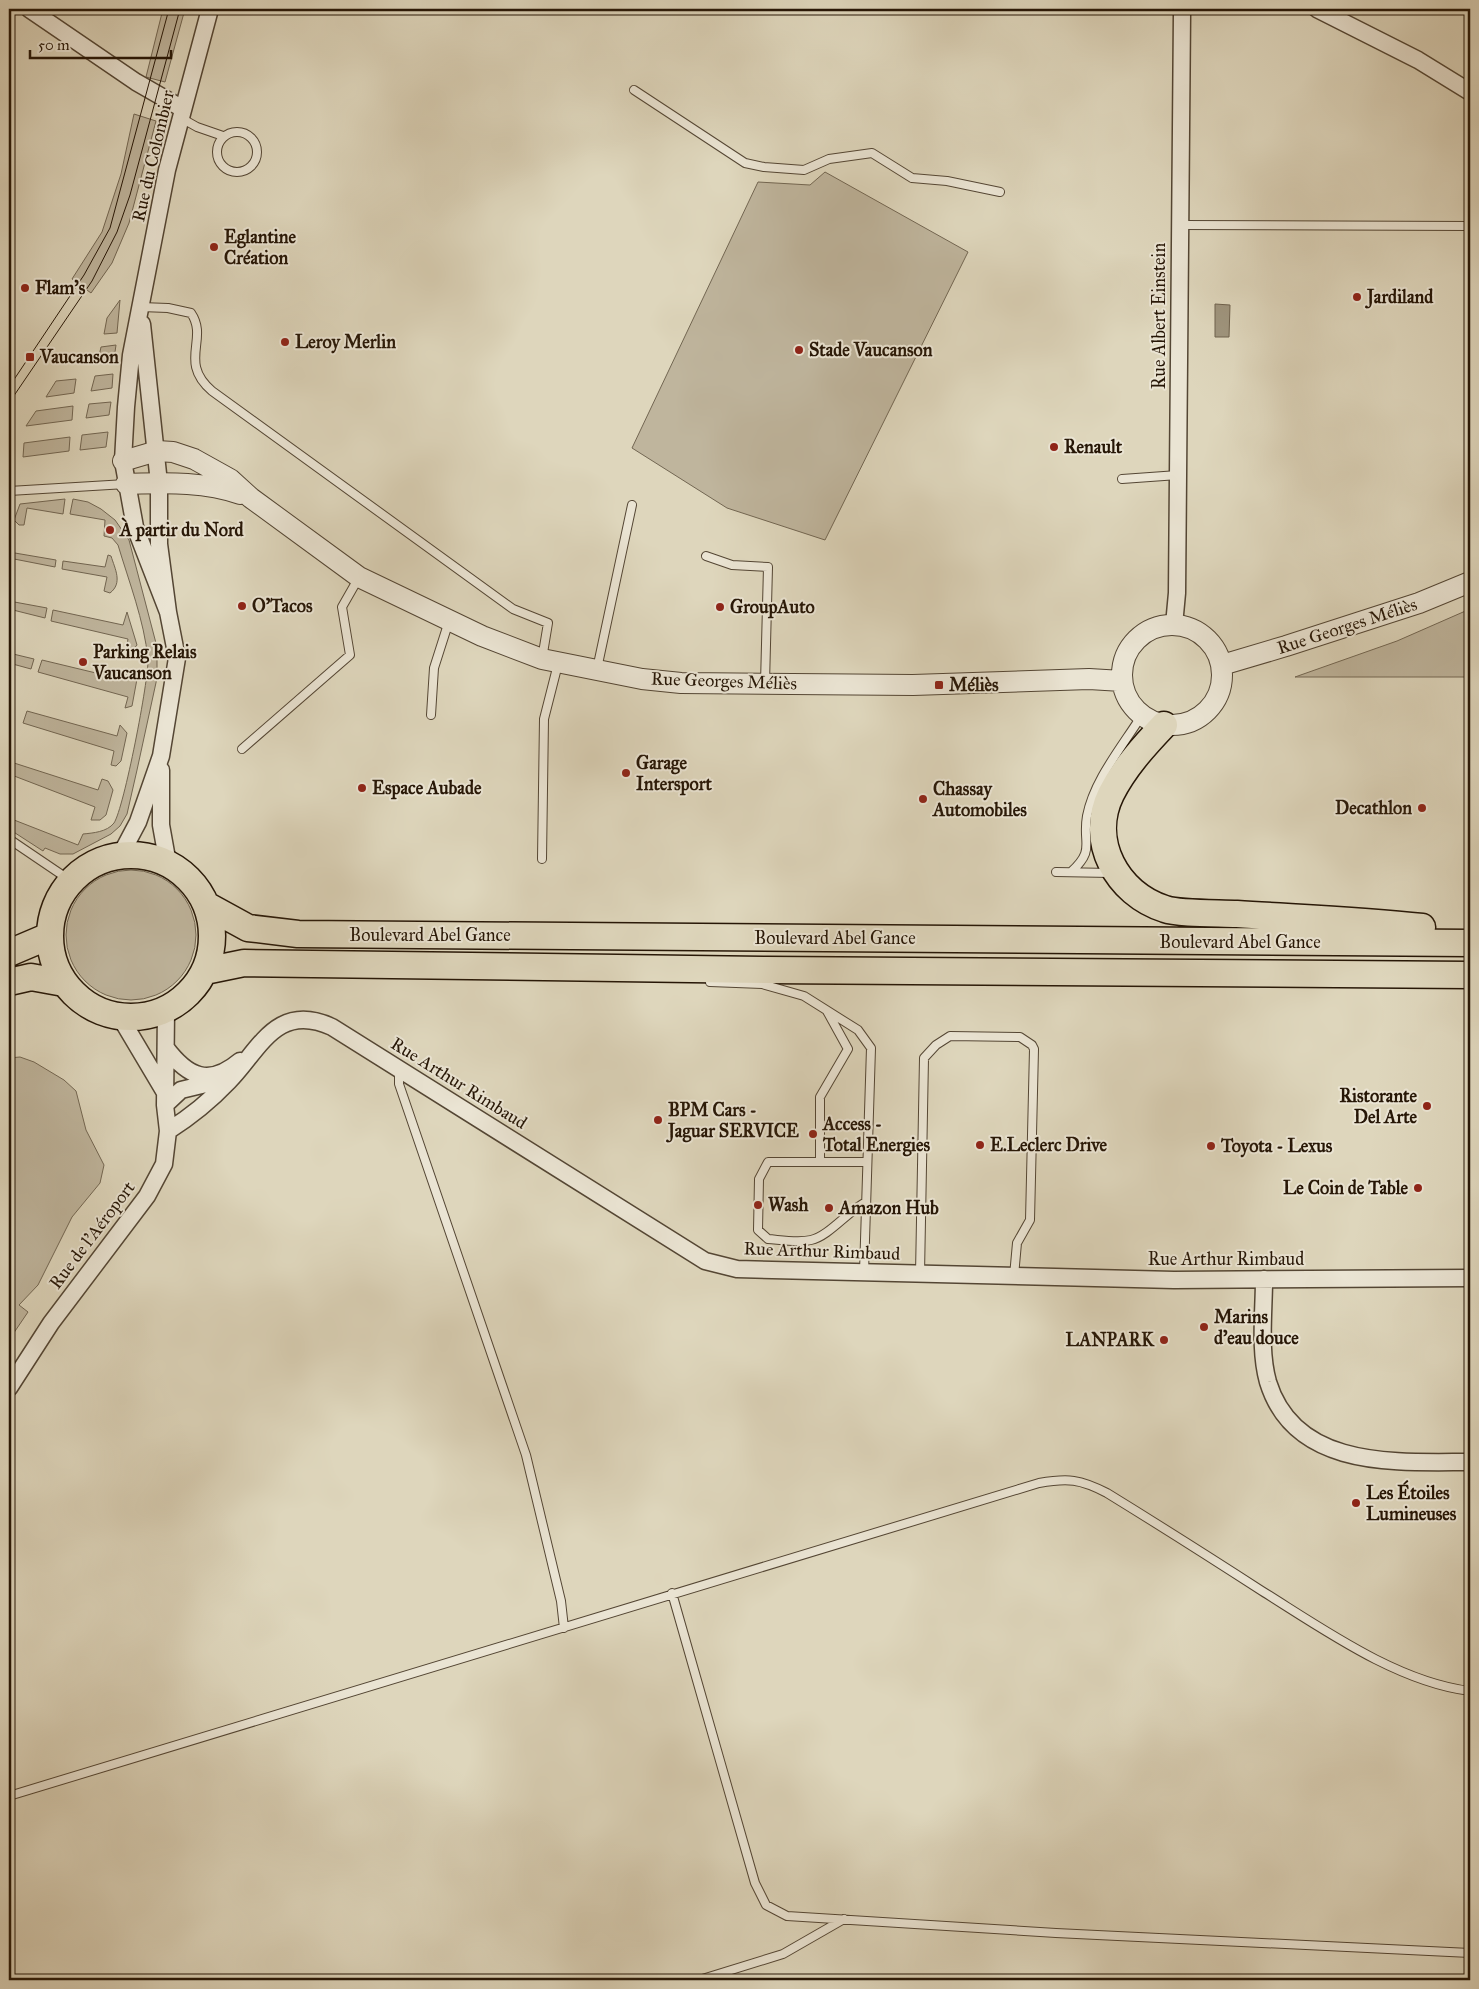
<svg xmlns="http://www.w3.org/2000/svg" width="1479" height="1989" viewBox="0 0 1479 1989" font-family="'IM FELL Great Primer',serif">
	<style>
		.green { fill: #bfb59d; stroke: #726652 }
		.water { fill: #9f957e; stroke: #6f624e }
		.lines { fill: none; stroke-linecap: round; stroke-linejoin: round }
		.service-casing { stroke: #544634; stroke-width: 10 }
		.minor-casing { stroke: #544634; stroke-width: 19 }
		.tertiary-casing { stroke: #544634; stroke-width: 22 }
		.primary-casing { stroke: #261606; stroke-width: 29 }
		.service { stroke: #eae4d3; stroke-width: 8 }
		.minor { stroke: #eae4d3; stroke-width: 16 }
		.tertiary { stroke: #eae4d3; stroke-width: 20 }
		.primary { stroke: #ded6bc; stroke-width: 26 }
		.tram { stroke: #261606; stroke-width: 1 }
		.poi-dot { fill: #8f2418; stroke: #eae4d3; stroke-width: 2 }
		.labels { text-anchor: middle; dominant-baseline: central; stroke-width: 4; stroke-linejoin: round; paint-order: stroke }
		.street-label { font-size: 18px; fill: #261606; stroke: #eae4d3 }
		.poi-label { font-size: 18px; font-weight: bold; fill: #261606; stroke: #eae4d3; text-anchor: start }
	</style>
	<rect width="100%" height="100%" fill="#ded6bc"/>
	<filter id="stains"><feTurbulence type="fractalNoise" baseFrequency=".004" numOctaves="4"/><feColorMatrix values="0 0 0 0 .2 0 0 0 0 .09 0 0 0 0 .02 0 0 0 .5 -.17"/></filter>
	<radialGradient id="worn" r=".72"><stop offset=".6" stop-color="#630" stop-opacity="0"/><stop offset="1" stop-color="#630" stop-opacity=".3"/></radialGradient>
	<path class="green" d="M 163,9 L 185,9 L 165,82 L 146,77 Z
		M 134,114 L 156,121 L 129,223 L 112,263 L 91,293 L 72,279 L 102,232 L 121,174 Z
		M 825,172 L 968,252 L 825,540 L 727,508 L 632,448 L 758,182 L 810,185 Z
		M 120,300 L 117,333 L 104,334 L 107,318 Z
		M 116,345 L 114,359 L 98,361 L 101,347 Z
		M 113,374 L 112,388 L 91,391 L 95,376 Z
		M 76,379 L 74,393 L 46,397 L 56,381 Z
		M 111,402 L 109,415 L 86,418 L 89,404 Z
		M 73,406 L 72,420 L 26,426 L 36,411 Z
		M 108,432 L 106,447 L 80,450 L 82,435 Z
		M 70,437 L 69,451 L 23,457 L 24,443 Z
		M 65,499 L 63,514 L 27,508 L 24,525 L 19,525 L 14,520 L 20,504 Z
		M 73,499 L 88,502 L 101,509 L 115,520 L 129,540 L 157,647 L 157,678 L 137,770 L 127,814 L 120,826 L 111,834 L 73,854 L 60,854 L 45,848 L 43,851 L 9,829 L 9,818 L 78,845 L 83,834 C 93,833 107,832 114,823 C 124,808 149,679 148,659 C 144,620 129,582 118,545 L 112,538 L 104,536 L 105,520 L 70,514 Z
		M 9,552 L 56,560 L 55,567 L 9,558 Z
		M 108,555 L 111,556 C 115,569 123,583 110,593 L 104,591 L 107,577 L 62,569 L 63,561 L 105,567 Z
		M 9,601 L 47,608 L 45,618 L 9,609 Z
		M 1470,609 L 1470,677 L 1295,677 L 1397,641 Z
		M 53,610 L 123,625 L 127,612 L 137,645 L 133,650 L 129,652 L 126,650 L 128,639 L 51,621 Z
		M 9,653 L 34,659 L 31,669 L 9,663 Z
		M 42,660 L 125,680 L 128,669 L 133,671 L 137,679 L 132,706 L 125,708 L 128,697 L 38,672 Z
		M 27,711 L 117,736 L 120,725 L 127,733 L 121,761 L 116,766 L 111,765 L 114,751 L 23,723 Z
		M 11,762 L 98,790 L 102,779 L 108,781 L 113,790 L 106,815 L 100,820 L 91,820 L 95,807 L 9,774 Z
		M66 935a65 65 0 1 1 130 0a65 65 0 1 1-130 0Z
		M 20,1057 L 34,1062 L 64,1080 L 76,1091 L 86,1130 L 104,1165 L 100,1183 L 72,1217 L 38,1285 L 19,1305 L 28,1312 L 9,1340 L 9,1058 Z"/>
	<path class="water" d="M 1215,304 L 1230,305 L 1229,337 L 1215,337 Z"/>
	<g class="lines">
		<g class="service-casing">
			<path id="service" d="M 634,90 L 745,163 L 764,167 L 804,170 L 829,159 L 872,153 L 912,178 L 947,181 L 1000,192
				M 181,118 L 197,127 L 223,136
				M217 152a20 20 0 1 1 40 0a20 20 0 1 1-40 0Z
				M 1180,225 L 1470,226
				M 141,307 L 168,308 L 191,313 C 209,339 178,362 212,391 L 513,609 L 548,623 L 542,659
				M 1122,479 L 1178,475
				M 9,491 L 126,484
				M 706,556 L 732,565 L 768,567 L 765,683
				M 597,669 L 632,505
				M 431,715 L 434,668 L 449,621
				M 242,749 L 350,655 L 342,607 L 358,579
				M 9,839 L 71,881
				M 542,859 L 544,719 L 558,664
				M 1056,872 L 1111,873
				M 1071,872 C 1096,849 1082,844 1087,816 C 1094,780 1122,747 1142,715
				M 710,982 L 762,984 L 804,996 L 858,1030 L 871,1048 L 864,1272
				M 827,1011 L 848,1049 L 820,1097 L 820,1162 L 867,1162
				M 399,1070 L 399,1084 L 526,1455 L 561,1601 L 564,1628
				M 820,1162 L 768,1162 L 759,1179 L 758,1230 L 768,1239 C 781,1240 798,1243 811,1240 C 829,1236 848,1211 866,1202
				M 920,1274 L 924,1058 L 936,1045 L 950,1036 L 1020,1037 L 1032,1045 L 1034,1049 L 1030,1220 L 1017,1243 L 1014,1276
				M 672,1593 L 755,1883 L 766,1905 L 787,1916 L 1056,1933 L 1470,1953
				M 9,1796 L 1039,1483 C 1068,1478 1080,1479 1107,1493 C 1159,1525 1211,1558 1262,1591 C 1323,1629 1397,1682 1470,1691
				M 699,1980 L 783,1954 L 844,1919"/>
		</g>
		<g class="minor-casing">
			<path id="minor" d="M 29,9 L 136,82 L 183,109
				M 1317,9 L 1418,60 L 1470,92
				M 168,612 L 135,527 L 123,461 L 126,407 L 131,355 L 167,170 L 210,9
				M 1174,625 L 1177,593 L 1182,13 L 1184,9
				M 161,770 L 161,825 L 168,864
				M 120,856 L 138,822 L 161,756 L 177,658 L 168,612 L 159,544 L 159,483 L 142,324
				M 120,1017 L 164,1091
				M 166,1048 C 188,1077 209,1087 240,1061
				M 165,1105 L 181,1090 L 210,1083 L 216,1079
				M 168,1131 C 190,1117 210,1101 228,1082 C 259,1051 276,1001 332,1027 L 705,1261 L 737,1269 L 1174,1280 L 1470,1278
				M 1264,1279 C 1264,1312 1259,1350 1268,1382 C 1295,1470 1397,1462 1470,1462
				M 9,1388 L 51,1323 L 147,1196 L 164,1164 L 168,1131 L 165,1105 L 166,1010"/>
		</g>
		<g class="tertiary-casing">
			<path id="tertiary" d="M 123,461 L 157,451 L 173,452 L 194,459 L 230,479 L 251,498 L 359,577 L 482,636 L 542,659 L 642,679 L 681,683 L 913,685 L 1089,679 L 1122,681
				M 126,484 C 164,483 205,481 240,494
				M1122 675a50 50 0 1 1 100 0a50 50 0 1 1-100 0Z
				M 1222,665 L 1286,646 L 1419,603 L 1470,582"/>
		</g>
		<g class="primary-casing">
			<path id="primary" d="M 1164,725 C 1144,746 1124,768 1111,794 C 1088,841 1117,894 1165,909 C 1179,914 1219,913 1237,914 C 1298,918 1361,920 1422,927
				M50 936a81 81 0 1 1 162 0a81 81 0 1 1-162 0Z
				M 206,905 L 248,928 L 298,934 L 1470,943
				M 9,953 L 49,936
				M 205,971 L 244,963 L 767,970 L 1470,975
				M 9,982 L 31,977 L 64,983"/>
		</g>
		<use href="#service" class="service"/>
		<use href="#minor" class="minor"/>
		<use href="#tertiary" class="tertiary"/>
		<use href="#primary" class="primary"/>
		<path class="tram" d="M 9,387 L 84,275 L 110,228 L 169,9
			M 9,403 L 92,281 L 117,232 L 130,195 L 180,9"/>
	</g>
	<g class="poi-dot">
		<circle cx="214" cy="247" r="5"/>
		<circle cx="25" cy="288" r="5"/>
		<circle cx="1357" cy="297" r="5"/>
		<circle cx="285" cy="342" r="5"/>
		<circle cx="799" cy="350" r="5"/>
		<rect x="25" y="352" width="10" height="10" rx="2.5"/>
		<circle cx="1054" cy="447" r="5"/>
		<circle cx="110" cy="530" r="5"/>
		<circle cx="242" cy="606" r="5"/>
		<circle cx="720" cy="607" r="5"/>
		<circle cx="83" cy="662" r="5"/>
		<rect x="934" y="680" width="10" height="10" rx="2.5"/>
		<circle cx="626" cy="773" r="5"/>
		<circle cx="362" cy="788" r="5"/>
		<circle cx="923" cy="799" r="5"/>
		<circle cx="1422" cy="808" r="5"/>
		<circle cx="1427" cy="1106" r="5"/>
		<circle cx="658" cy="1120" r="5"/>
		<circle cx="813" cy="1134" r="5"/>
		<circle cx="980" cy="1145" r="5"/>
		<circle cx="1211" cy="1146" r="5"/>
		<circle cx="1418" cy="1188" r="5"/>
		<circle cx="758" cy="1205" r="5"/>
		<circle cx="829" cy="1208" r="5"/>
		<circle cx="1204" cy="1327" r="5"/>
		<circle cx="1164" cy="1340" r="5"/>
		<circle cx="1356" cy="1503" r="5"/>
	</g>
	<g class="labels">
		<g class="street-label">
			<text transform="translate(153 156) rotate(-77)">Rue du Colombier</text>
			<text transform="translate(1159 316) rotate(-90)">Rue Albert Einstein</text>
			<text transform="translate(1347 626) rotate(-18)">Rue Georges Méliès</text>
			<text transform="translate(724 681) rotate(2)">Rue Georges Méliès</text>
			<text x="430" y="935">Boulevard Abel Gance</text>
			<text x="835" y="938">Boulevard Abel Gance</text>
			<text x="1240" y="942">Boulevard Abel Gance</text>
			<text transform="translate(459 1083) rotate(32)">Rue Arthur Rimbaud</text>
			<text transform="translate(92 1235) rotate(-53)">Rue de l'Aéroport</text>
			<text transform="translate(822 1251) rotate(2)">Rue Arthur Rimbaud</text>
			<text x="1226" y="1259">Rue Arthur Rimbaud</text>
		</g>
		<g class="poi-label">
			<text x="224" y="237">Eglantine<tspan x="224" dy="21">Création</tspan></text>
			<text x="35" y="288">Flam's</text>
			<text x="1367" y="297">Jardiland</text>
			<text x="295" y="342">Leroy Merlin</text>
			<text x="809" y="350">Stade Vaucanson</text>
			<text x="40" y="357">Vaucanson</text>
			<text x="1064" y="447">Renault</text>
			<text x="120" y="530">À partir du Nord</text>
			<text x="252" y="606">O'Tacos</text>
			<text x="730" y="607">GroupAuto</text>
			<text x="93" y="652">Parking Relais<tspan x="93" dy="21">Vaucanson</tspan></text>
			<text x="949" y="685">Méliès</text>
			<text x="636" y="763">Garage<tspan x="636" dy="21">Intersport</tspan></text>
			<text x="372" y="788">Espace Aubade</text>
			<text x="933" y="789">Chassay<tspan x="933" dy="21">Automobiles</tspan></text>
			<text x="1412" y="808" text-anchor="end">Decathlon</text>
			<text x="1417" y="1096" text-anchor="end">Ristorante<tspan x="1417" dy="21">Del Arte</tspan></text>
			<text x="668" y="1110">BPM Cars -<tspan x="668" dy="21">Jaguar SERVICE</tspan></text>
			<text x="823" y="1124">Access -<tspan x="823" dy="21">Total Energies</tspan></text>
			<text x="990" y="1145">E.Leclerc Drive</text>
			<text x="1221" y="1146">Toyota - Lexus</text>
			<text x="1408" y="1188" text-anchor="end">Le Coin de Table</text>
			<text x="768" y="1205">Wash</text>
			<text x="839" y="1208">Amazon Hub</text>
			<text x="1214" y="1317">Marins<tspan x="1214" dy="21">d'eau douce</tspan></text>
			<text x="1154" y="1340" text-anchor="end">LANPARK</text>
			<text x="1366" y="1493">Les Étoiles<tspan x="1366" dy="21">Lumineuses</tspan></text>
		</g>
	</g>
	<rect width="1479" height="1989" fill="none" stroke="#ded6bc" stroke-width="30"/>
	<rect x="10" y="10" width="1459" height="1969" fill="none" stroke="#261606" stroke-width="2.5"/>
	<rect x="15" y="15" width="1449" height="1959" fill="none" stroke="#261606"/>
	<path d="M30 50v8h141v-8" fill="none" stroke="#261606" stroke-width="2.5"/>
	<text x="38" y="50" font-size="15" fill="#261606" stroke="#eae4d3" stroke-width="4" paint-order="stroke">50 m</text>
	<rect width="100%" height="100%" filter="url(#stains)"/>
	<rect width="100%" height="100%" fill="url(#worn)"/>
</svg>
